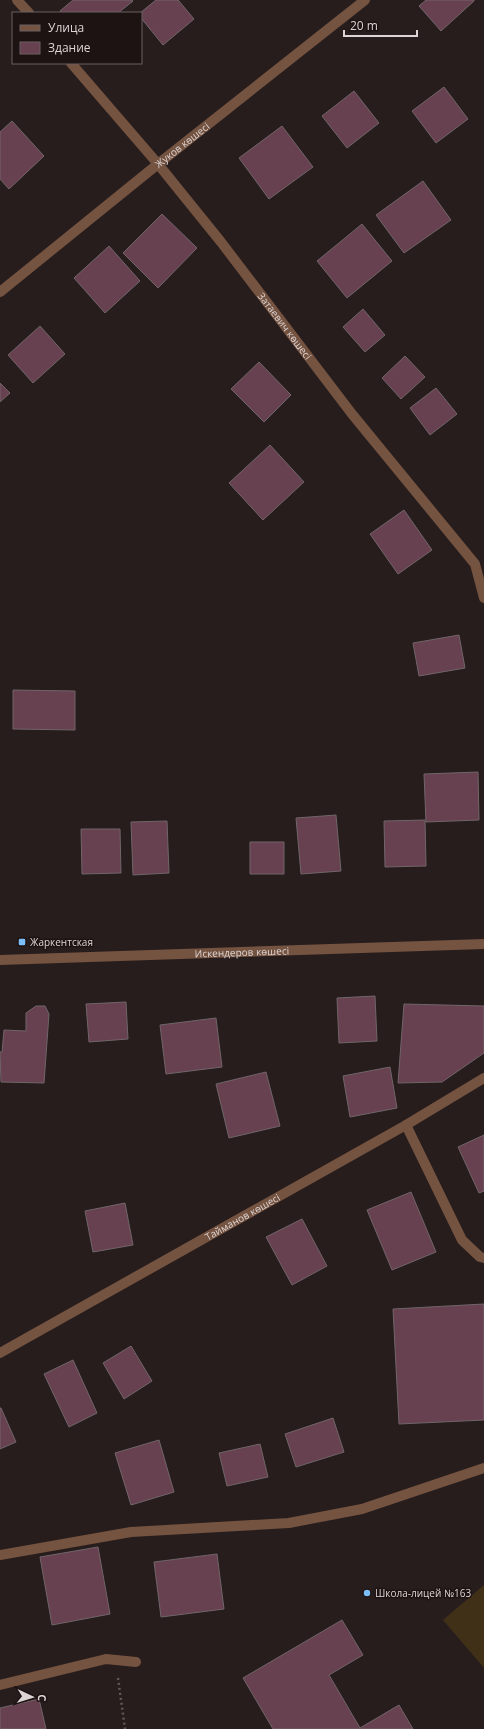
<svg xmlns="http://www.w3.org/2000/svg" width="484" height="1729" viewBox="0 0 484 1729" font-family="'Open Sans',sans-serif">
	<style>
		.garden { fill: #403018 }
		.building { fill: #684151; stroke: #716569 }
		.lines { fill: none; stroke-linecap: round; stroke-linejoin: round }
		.path { stroke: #625858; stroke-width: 2.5; stroke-dasharray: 2 3; stroke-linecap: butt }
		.minor { stroke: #755341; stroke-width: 10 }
		.poi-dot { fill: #7bbef8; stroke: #1e1313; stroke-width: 1.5 }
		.labels { text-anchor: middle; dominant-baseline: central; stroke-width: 3; stroke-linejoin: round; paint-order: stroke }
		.street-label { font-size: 10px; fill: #ddd5d5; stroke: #1e1313 }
		.poi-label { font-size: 10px; fill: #ddd5d5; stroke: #1e1313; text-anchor: start }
	</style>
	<rect width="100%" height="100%" fill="#271d1c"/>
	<path class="garden" d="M 484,1585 L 484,1668 L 443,1620 Z"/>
	<path class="building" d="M 73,0 L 132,0 L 133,1 L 118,13 L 62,13 L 60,11 Z
		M 156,0 L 178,0 L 194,19 L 163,45 L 141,18 L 140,13 Z
		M 426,0 L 474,0 L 474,1 L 441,31 L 419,6 Z
		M 444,87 L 468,119 L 436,143 L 412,111 Z
		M 354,91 L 379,123 L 347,148 L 322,116 Z
		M 12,121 L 44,156 L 9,189 L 0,179 L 0,132 Z
		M 282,126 L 313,167 L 269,199 L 239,158 Z
		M 423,181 L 451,220 L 404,253 L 376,215 Z
		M 162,214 L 197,248 L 158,288 L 123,253 Z
		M 362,224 L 392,261 L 347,298 L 317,261 Z
		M 109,246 L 140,281 L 105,313 L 74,278 Z
		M 363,309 L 385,335 L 365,352 L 343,327 Z
		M 40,326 L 65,354 L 33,383 L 8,355 Z
		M 405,356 L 425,377 L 401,399 L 382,378 Z
		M 259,362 L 291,395 L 264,422 L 231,389 Z
		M 0,383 L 10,393 L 0,402 Z
		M 436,388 L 457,414 L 430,435 L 410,408 Z
		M 270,445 L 304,482 L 263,520 L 229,483 Z
		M 404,510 L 432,550 L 398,574 L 370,534 Z
		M 459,635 L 465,668 L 419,676 L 413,643 Z
		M 13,690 L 75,691 L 75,730 L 13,729 Z
		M 478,772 L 479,820 L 426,822 L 424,774 Z
		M 336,815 L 341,871 L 301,874 L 296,818 Z
		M 425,820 L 426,866 L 385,867 L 384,821 Z
		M 167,821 L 169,873 L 133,875 L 131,822 Z
		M 81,829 L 120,829 L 121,873 L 82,874 Z
		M 250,842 L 284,842 L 284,874 L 250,874 Z
		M 375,996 L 377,1041 L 339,1043 L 337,998 Z
		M 126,1002 L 128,1039 L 89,1042 L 86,1004 Z
		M 404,1004 L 484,1006 L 484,1053 L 442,1082 L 398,1083 Z
		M 36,1006 L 45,1006 L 49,1014 L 44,1083 L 1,1082 L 0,1052 L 2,1052 L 4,1030 L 26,1031 L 26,1013 Z
		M 216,1018 L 222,1067 L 166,1074 L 160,1025 Z
		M 390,1067 L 397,1108 L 350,1117 L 343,1076 Z
		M 266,1072 L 280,1126 L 229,1138 L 216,1084 Z
		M 484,1135 L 484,1191 L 479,1193 L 458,1147 Z
		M 411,1192 L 436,1252 L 392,1270 L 367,1210 Z
		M 125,1203 L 133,1245 L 93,1252 L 85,1211 Z
		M 302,1219 L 327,1266 L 292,1285 L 266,1237 Z
		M 484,1304 L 484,1420 L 399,1424 L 393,1309 Z
		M 131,1346 L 152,1381 L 124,1399 L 103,1363 Z
		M 73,1360 L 97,1413 L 69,1427 L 44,1374 Z
		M 0,1408 L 1,1408 L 16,1442 L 0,1449 Z
		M 333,1418 L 344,1452 L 296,1467 L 285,1434 Z
		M 159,1440 L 174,1492 L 131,1505 L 115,1453 Z
		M 260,1444 L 268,1477 L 227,1486 L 219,1453 Z
		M 98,1547 L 110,1614 L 52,1625 L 40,1557 Z
		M 217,1554 L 224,1609 L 161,1617 L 154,1562 Z
		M 342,1620 L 363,1655 L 329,1675 L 360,1728 L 399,1705 L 413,1729 L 273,1729 L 243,1678 Z
		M 39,1699 L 46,1729 L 0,1729 L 0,1708 Z"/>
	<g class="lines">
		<path class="path" d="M 118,1678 L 125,1729"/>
		<g class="minor">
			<path d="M 17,0 L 29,13"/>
			<path id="s1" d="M 71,63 L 158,164 L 221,242 L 352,414 L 475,564 L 484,598"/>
			<path id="s2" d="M 0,292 L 158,164 L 365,0"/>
			<path id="s3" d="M 0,960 L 484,944"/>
			<path d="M 406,1125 L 462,1240 L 480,1257 L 484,1258"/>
			<path id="s4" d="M 0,1353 L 406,1125 L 484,1078"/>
			<path d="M 0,1555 L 131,1532 L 289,1523 L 362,1509 L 484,1468"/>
			<path d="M 0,1685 L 106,1659 L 136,1662"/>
		</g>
	</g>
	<g class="poi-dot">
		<rect x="18" y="938" width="8" height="8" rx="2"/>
		<circle cx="367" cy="1593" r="4"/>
	</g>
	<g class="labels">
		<g class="street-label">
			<text stroke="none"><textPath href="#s2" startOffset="234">Жуков көшесі</textPath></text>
			<text stroke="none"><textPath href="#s1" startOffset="339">Затаевич көшесі</textPath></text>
			<text stroke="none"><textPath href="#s3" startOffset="242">Искендеров көшесі</textPath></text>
			<text stroke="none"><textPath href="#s4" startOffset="278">Тайманов көшесі</textPath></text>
		</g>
		<g class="poi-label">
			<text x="30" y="942">Жаркентская</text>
			<text x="375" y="1593">Школа-лицей №163</text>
		</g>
	</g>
	<rect x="12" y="12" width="130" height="52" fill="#1e1313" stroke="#6a6161"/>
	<rect x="20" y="25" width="20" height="6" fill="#755341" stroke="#6a6161"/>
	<text x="48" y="32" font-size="12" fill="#ddd5d5">Улица</text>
	<rect x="20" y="42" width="20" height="12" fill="#684151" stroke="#6a6161"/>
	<text x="48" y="52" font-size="12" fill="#ddd5d5">Здание</text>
	<g transform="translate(32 1697) rotate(94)" stroke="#1e1313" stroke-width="3" paint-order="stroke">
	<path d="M0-3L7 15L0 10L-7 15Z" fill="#ddd5d5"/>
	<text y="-6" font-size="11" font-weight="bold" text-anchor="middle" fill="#ddd5d5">С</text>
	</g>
	<path d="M344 30v6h73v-6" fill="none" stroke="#ddd5d5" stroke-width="2"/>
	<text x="350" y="30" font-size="12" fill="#ddd5d5" stroke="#1e1313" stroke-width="3" paint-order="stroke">20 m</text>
</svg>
